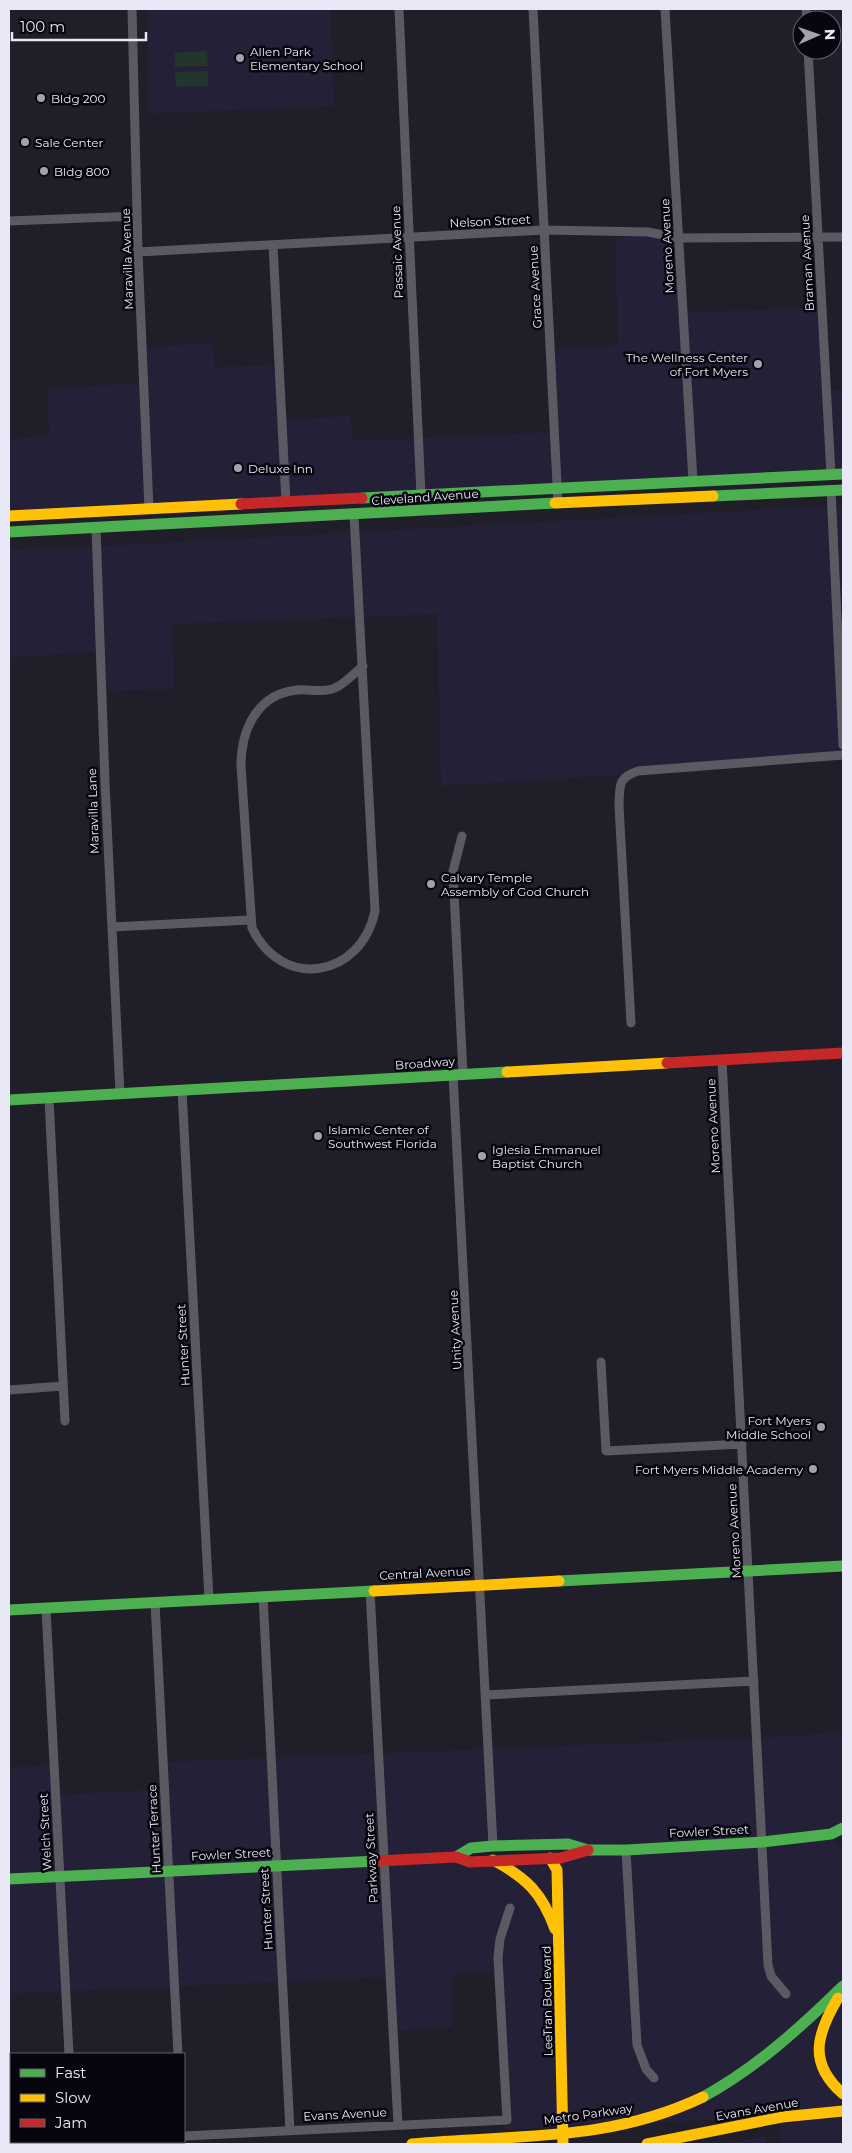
<svg xmlns="http://www.w3.org/2000/svg" width="852" height="2153" viewBox="0 0 852 2153" font-family="Montserrat,sans-serif">
	<style>
		.built { fill: #232037 }
		.green { fill: #23352d }
		.lines { fill: none; stroke-linecap: round; stroke-linejoin: round }
		.street { stroke: #5b5a62; stroke-width: 9 }
		.fast { stroke: #4caf50; stroke-width: 11 }
		.slow { stroke: #ffc107; stroke-width: 11 }
		.jam { stroke: #c62828; stroke-width: 11 }
		.poi-dot { fill: #a3a1ae; stroke: #07060e; stroke-width: 2 }
		.labels { text-anchor: middle; dominant-baseline: central; stroke-width: 5; stroke-linejoin: round; paint-order: stroke }
		.poi-label { font-size: 12px; fill: #e9e8f6; stroke: #07060e; text-anchor: start }
		.street-label { font-size: 12px; fill: #e9e8f6; stroke: #07060e }
	</style>
	<rect width="100%" height="100%" fill="#201e29"/>
	<path class="built" d="M 148,9 L 330,9 L 334,106 L 147,114 Z
		M 684,232 L 688,312 L 825,308 L 831,390 L 843,390 L 843,469 L 9,512 L 9,439 L 49,436 L 48,388 L 145,383 L 145,348 L 212,342 L 215,367 L 274,365 L 280,420 L 351,416 L 352,441 L 558,432 L 555,350 L 618,345 L 615,237 Z
		M 843,505 L 843,756 L 709,765 L 710,772 L 622,775 L 441,786 L 437,614 L 172,624 L 174,689 L 107,691 L 104,651 L 9,658 L 9,550 L 86,547 Z
		M 843,1732 L 843,1821 L 831,1828 L 761,1837 L 9,1875 L 9,1767 L 57,1765 L 58,1795 L 166,1789 L 165,1762 L 756,1738 Z
		M 831,1839 L 840,1845 L 843,1844 L 843,1979 L 801,2020 L 768,2048 L 696,2096 L 647,2115 L 610,2123 L 504,2130 L 499,1973 L 452,1974 L 452,2027 L 394,2031 L 391,1977 L 9,1994 L 9,1884 L 449,1863 L 470,1867 L 588,1855 Z
		M 843,1999 L 843,2087 L 835,2080 L 826,2066 L 823,2049 L 830,2021 Z
		M 823,2012 L 816,2028 L 812,2050 L 843,2099 L 843,2106 L 751,2118 L 653,2123 L 721,2093 L 747,2077 Z
		M 843,2115 L 843,2144 L 780,2144 L 779,2122 Z
		M 766,2136 L 766,2144 L 724,2144 L 728,2143 Z"/>
	<path class="green" d="M 207,51 L 208,66 L 175,67 L 175,53 Z
		M 208,71 L 208,86 L 176,87 L 175,72 Z"/>
	<g class="lines">
		<path class="street" d="M 132,9 L 138,252 L 149,509
			M 399,9 L 421,495
			M 533,9 L 558,504
			M 665,9 L 693,481
			M 806,9 L 807,20
			M 808,50 L 831,475
			M 9,221 L 137,216
			M 273,245 L 286,502
			M 138,252 L 544,230 L 648,232 L 679,238 L 843,237
			M 831,490 L 843,745
			M 354,515 L 375,911 C 361,978 282,991 252,928 L 241,766 C 241,730 257,694 297,690 C 310,689 324,693 335,688 C 346,683 354,673 363,666
			M 96,528 L 105,782 L 120,1094
			M 462,836 L 453,871 L 463,1074
			M 112,927 L 250,920
			M 631,1023 L 619,806 C 620,786 617,778 638,771 L 843,755
			M 722,1060 L 768,1965 L 771,1976 L 786,1994
			M 453,1075 L 493,1846
			M 182,1091 L 209,1599
			M 49,1098 L 65,1421
			M 601,1362 L 606,1451 L 742,1444
			M 9,1390 L 63,1386
			M 370,1590 L 398,2125
			M 263,1596 L 290,2131
			M 155,1602 L 178,2054
			M 46,1608 L 69,2054
			M 486,1695 L 754,1681
			M 626,1850 L 637,2045 L 646,2069 L 654,2078
			M 184,2136 L 507,2120 L 498,1958 L 500,1939 L 510,1908
			M 9,2144 L 58,2142"/>
		<path class="fast" d="M 713,496 L 843,490
			M 362,498 L 843,474
			M 9,532 L 555,503
			M 9,1100 L 507,1072
			M 559,1581 L 843,1566
			M 9,1610 L 374,1591
			M 456,1857 L 471,1848 L 493,1846 L 568,1844 L 588,1850 L 626,1850 L 762,1842 L 831,1834 L 843,1828
			M 9,1879 L 378,1861
			M 703,2097 C 756,2068 800,2028 843,1986"/>
		<path class="slow" d="M 555,503 L 713,496
			M 9,516 L 241,504
			M 507,1072 L 667,1063
			M 374,1591 L 559,1581
			M 550,1858 L 557,1870 L 563,2144
			M 493,1860 C 527,1878 542,1893 555,1929
			M 838,1998 C 816,2035 808,2063 843,2094
			M 412,2144 C 515,2134 606,2143 703,2097
			M 647,2144 L 782,2117 L 843,2111"/>
		<path class="jam" d="M 241,504 L 362,498
			M 667,1063 L 843,1053
			M 378,1861 L 456,1857 L 470,1862 L 561,1858 L 588,1850"/>
	</g>
	<g class="poi-dot">
		<circle cx="240" cy="58" r="5"/>
		<circle cx="41" cy="98" r="5"/>
		<circle cx="25" cy="142" r="5"/>
		<circle cx="44" cy="171" r="5"/>
		<circle cx="758" cy="364" r="5"/>
		<circle cx="238" cy="468" r="5"/>
		<circle cx="431" cy="884" r="5"/>
		<circle cx="318" cy="1136" r="5"/>
		<circle cx="482" cy="1156" r="5"/>
		<circle cx="821" cy="1427" r="5"/>
		<circle cx="813" cy="1469" r="5"/>
	</g>
	<g class="labels">
		<g class="poi-label">
			<text x="250" y="51">Allen Park<tspan x="250" dy="14">Elementary School</tspan></text>
			<text x="51" y="98">Bldg 200</text>
			<text x="35" y="142">Sale Center</text>
			<text x="54" y="171">Bldg 800</text>
			<text x="748" y="357" text-anchor="end">The Wellness Center<tspan x="748" dy="14">of Fort Myers</tspan></text>
			<text x="248" y="468">Deluxe Inn</text>
			<text x="441" y="877">Calvary Temple<tspan x="441" dy="14">Assembly of God Church</tspan></text>
			<text x="328" y="1129">Islamic Center of<tspan x="328" dy="14">Southwest Florida</tspan></text>
			<text x="492" y="1149">Iglesia Emmanuel<tspan x="492" dy="14">Baptist Church</tspan></text>
			<text x="811" y="1420" text-anchor="end">Fort Myers<tspan x="811" dy="14">Middle School</tspan></text>
			<text x="803" y="1469" text-anchor="end">Fort Myers Middle Academy</text>
		</g>
		<g class="street-label">
			<text transform="translate(490 221) rotate(-3)">Nelson Street</text>
			<text transform="translate(667 246) rotate(-93)">Moreno Avenue</text>
			<text transform="translate(397 252) rotate(-92)">Passaic Avenue</text>
			<text transform="translate(127 259) rotate(-92)">Maravilla Avenue</text>
			<text transform="translate(807 263) rotate(-93)">Braman Avenue</text>
			<text transform="translate(535 287) rotate(-93)">Grace Avenue</text>
			<text transform="translate(425 497) rotate(-4)">Cleveland Avenue</text>
			<text transform="translate(93 811) rotate(-92)">Maravilla Lane</text>
			<text transform="translate(425 1063) rotate(-4)">Broadway</text>
			<text transform="translate(713 1126) rotate(-93)">Moreno Avenue</text>
			<text transform="translate(455 1330) rotate(-93)">Unity Avenue</text>
			<text transform="translate(183 1345) rotate(-93)">Hunter Street</text>
			<text transform="translate(734 1531) rotate(-93)">Moreno Avenue</text>
			<text transform="translate(425 1573) rotate(-3)">Central Avenue</text>
			<text transform="translate(154 1829) rotate(-93)">Hunter Terrace</text>
			<text transform="translate(709 1831) rotate(-3)">Fowler Street</text>
			<text transform="translate(45 1832) rotate(-93)">Welch Street</text>
			<text transform="translate(231 1854) rotate(-3)">Fowler Street</text>
			<text transform="translate(371 1858) rotate(-93)">Parkway Street</text>
			<text transform="translate(266 1909) rotate(-93)">Hunter Street</text>
			<text transform="translate(547 2001) rotate(-91)">LeeTran Boulevard</text>
			<text transform="translate(757 2109) rotate(-10)">Evans Avenue</text>
			<text transform="translate(345 2114) rotate(-3)">Evans Avenue</text>
			<text transform="translate(588 2114) rotate(-8)">Metro Parkway</text>
		</g>
	</g>
	<rect width="852" height="2153" fill="none" stroke="#e9e8f6" stroke-width="20"/>
	<rect x="10" y="2053" width="175" height="90" fill="#07060e" stroke="#61606b"/>
	<rect x="20" y="2069" width="25" height="8" fill="#4caf50" stroke="#61606b"/>
	<text x="55" y="2078" font-size="15" fill="#e9e8f6">Fast</text>
	<rect x="20" y="2094" width="25" height="8" fill="#ffc107" stroke="#61606b"/>
	<text x="55" y="2103" font-size="15" fill="#e9e8f6">Slow</text>
	<rect x="20" y="2119" width="25" height="8" fill="#c62828" stroke="#61606b"/>
	<text x="55" y="2128" font-size="15" fill="#e9e8f6">Jam</text>
	<g transform="translate(817 35) rotate(88)"><circle r="24" fill="#07060e" stroke="#61606b"/>
	<path d="M0-4L9 19L0 12L-9 19Z" fill="#a3a1ae"/>
	<text y="-8" font-size="14" font-weight="bold" text-anchor="middle" fill="#e9e8f6">N</text>
	</g>
	<path d="M12 32v8h134v-8" fill="none" stroke="#e9e8f6" stroke-width="2.5"/>
	<text x="20" y="32" font-size="15" fill="#e9e8f6" stroke="#07060e" stroke-width="4" paint-order="stroke">100 m</text>
</svg>
